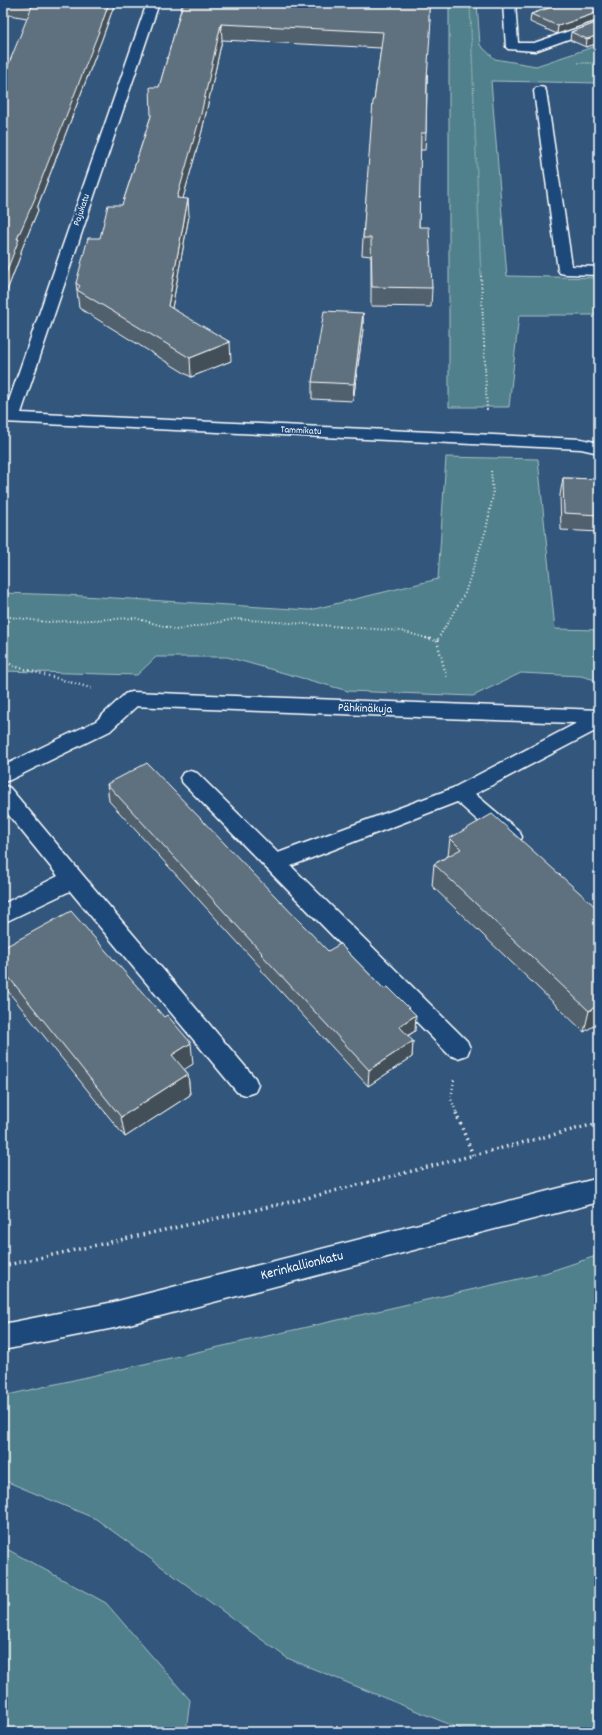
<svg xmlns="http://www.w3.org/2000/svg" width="602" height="1735" viewBox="0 0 602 1735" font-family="Dekko,sans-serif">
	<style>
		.green { fill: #50808b; stroke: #a8c0c5 }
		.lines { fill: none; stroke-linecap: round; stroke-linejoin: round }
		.lane-casing { stroke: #fff; stroke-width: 3 }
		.street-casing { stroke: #fff; stroke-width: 3 }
		.path-far3 { stroke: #fff; stroke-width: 1.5; stroke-dasharray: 0.5 1.5; stroke-linecap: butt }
		.path-far2 { stroke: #fff; stroke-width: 2; stroke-dasharray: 1 2.5; stroke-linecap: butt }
		.path-far1 { stroke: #fff; stroke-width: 2.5; stroke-dasharray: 1 3; stroke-linecap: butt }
		.path { stroke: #fff; stroke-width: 3.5; stroke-dasharray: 1.5 4; stroke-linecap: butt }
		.lane { fill: #1f4a7a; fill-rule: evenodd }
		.street { fill: #1f4a7a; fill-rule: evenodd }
		.wall { fill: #51616d; stroke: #fff }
		.shaded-wall { fill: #424f59; stroke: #fff }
		.building { fill: #5e717f; stroke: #fff }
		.labels { text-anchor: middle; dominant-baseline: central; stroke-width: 3; stroke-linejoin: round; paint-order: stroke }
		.far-street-label { font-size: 10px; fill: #fff; stroke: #1f4a7a }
		.street-label { font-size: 12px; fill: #fff; stroke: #1f4a7a }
		.near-street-label { font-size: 14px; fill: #fff; stroke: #1f4a7a }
	</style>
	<rect width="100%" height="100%" fill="#32567c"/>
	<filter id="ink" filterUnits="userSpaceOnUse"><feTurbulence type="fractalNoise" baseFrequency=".025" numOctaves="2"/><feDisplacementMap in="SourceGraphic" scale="8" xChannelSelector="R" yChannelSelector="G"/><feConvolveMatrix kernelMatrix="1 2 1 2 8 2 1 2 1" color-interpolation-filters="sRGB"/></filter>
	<g filter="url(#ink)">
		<path class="green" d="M 449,3 L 477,3 L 480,45 L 495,59 L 536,66 L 599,45 L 599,83 L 491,81 L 507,276 L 599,278 L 599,315 L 519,315 L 509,407 L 449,407 Z
			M 446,457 L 538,459 L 555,629 L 599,630 L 599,681 L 581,676 L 521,673 L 473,696 L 348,691 L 227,657 L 156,657 L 137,675 L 3,671 L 3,593 L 66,595 L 310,610 L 438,579 Z
			M 599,1255 L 599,1732 L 468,1732 L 287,1658 L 96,1519 L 3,1480 L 3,1396 L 545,1273 Z
			M 3,1547 L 106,1603 L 190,1700 L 186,1732 L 3,1732 Z"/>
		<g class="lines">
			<g class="lane-casing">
				<path id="lane" d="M 503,3 L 515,3 L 518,43 L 534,43 L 599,21 L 599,28 L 535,51 L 508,49 L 506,47 Z
					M 540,87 L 544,88 L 546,91 L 572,266 L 599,267 L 599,275 L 565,274 L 560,273 L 558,270 L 534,91 L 536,88 Z
					M 132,692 L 139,694 L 142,699 L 139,704 L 110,731 L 10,780 L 3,782 L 3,766 L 96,721 L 125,694 Z
					M 599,713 L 599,729 L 475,794 L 519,831 L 522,837 L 519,843 L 511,845 L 503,843 L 457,802 L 291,866 L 467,1041 L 470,1048 L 467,1055 L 458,1058 L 449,1055 L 183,783 L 180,778 L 183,773 L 190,771 L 197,773 L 278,853 L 453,788 L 592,715 Z
					M 3,785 L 10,788 L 81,873 L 255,1078 L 258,1085 L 255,1092 L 246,1095 L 237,1092 L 70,891 L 3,923 L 3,904 L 58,876 L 3,808 Z"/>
			</g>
			<g class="street-casing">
				<path id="street" d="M 147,3 L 159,3 L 21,413 L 581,439 L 599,443 L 599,453 L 581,449 L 3,422 L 3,412 L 5,412 Z
					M 132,692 L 599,710 L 599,724 L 132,706 L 125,704 L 122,699 L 125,694 Z
					M 599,1178 L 599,1202 L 114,1328 L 3,1350 L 3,1324 L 114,1302 Z"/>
			</g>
			<path class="path-far3" d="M 470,3 L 481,277
				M 578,63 L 599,63"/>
			<path class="path-far2" d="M 481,276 L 487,411
				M 3,616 L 47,622 L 135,618 L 177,630 L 235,619 L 401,631 L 430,639
				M 438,639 L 465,593 L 486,530 L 493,495 L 491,470"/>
			<path class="path-far1" d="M 426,638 L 437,641 L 439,638
				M 437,641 L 447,679
				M 3,660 L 14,666 L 94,689
				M 454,1080 L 451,1099 L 457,1114"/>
			<path class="path" d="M 456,1113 L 473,1155
				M 3,1266 L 299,1200 L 599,1123"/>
			<use href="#lane" class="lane"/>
			<use href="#street" class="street"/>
		</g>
		<path class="wall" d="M 3,3 L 115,3 L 102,39 L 37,208 L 38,210 L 21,251 L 21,254 L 3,301 L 27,18 L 3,14 Z
			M 429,3 L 426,133 L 425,150 L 420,150 L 419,227 L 432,288 L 431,307 L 371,306 L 371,256 L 362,255 L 363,238 L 374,101 L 381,48 L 222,40 L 202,131 L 183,198 L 189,216 L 172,308 L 231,361 L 191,377 L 79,308 L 76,283 L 100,238 L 122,205 L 151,116 L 182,6 Z
			M 564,3 L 557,34 L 530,22 L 531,14 Z
			M 599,22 L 599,43 L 586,47 L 570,40 L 571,32 Z
			M 363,313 L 363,329 L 353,401 L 312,399 L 312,382 Z
			M 563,478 L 599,479 L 599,532 L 561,530 L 560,495 Z
			M 107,784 L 328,951 L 384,989 L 415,1031 L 408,1036 L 413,1041 L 412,1057 L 368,1086 L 261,970 L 261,968 L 109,801 Z
			M 450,838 L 599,910 L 599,1022 L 584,1032 L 432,886 L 434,864 L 448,856 Z
			M 3,948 L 193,1064 L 184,1069 L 188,1074 L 190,1095 L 125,1137 L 3,985 Z"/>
		<path class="shaded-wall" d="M 109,3 L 115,3 L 102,39 L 37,208 L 38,210 L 21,251 L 21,254 L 3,301 L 3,281 L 17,239 Z
			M 599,12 L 599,20 L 557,34 L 558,26 Z
			M 221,24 L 222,40 L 202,131 L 178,216 L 177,198 Z
			M 599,35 L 599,43 L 586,47 L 587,39 Z
			M 188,199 L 189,216 L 169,324 L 168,306 Z
			M 363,313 L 363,329 L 353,401 L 354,384 Z
			M 230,342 L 231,361 L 191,377 L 190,358 Z
			M 599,1004 L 599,1022 L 584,1032 L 589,1011 Z
			M 416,1015 L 415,1031 L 397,1042 L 399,1026 Z
			M 413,1041 L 412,1057 L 368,1086 L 369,1070 Z
			M 191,1043 L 193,1064 L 174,1076 L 172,1055 Z
			M 188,1074 L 190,1095 L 125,1137 L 121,1117 Z"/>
		<path class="building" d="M 13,3 L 109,3 L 101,26 L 35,196 L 36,196 L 17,239 L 19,239 L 3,281 L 3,78 L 32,6 Z
			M 183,3 L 429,3 L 429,20 L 431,20 L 427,78 L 426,133 L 421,133 L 419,227 L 429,227 L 432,288 L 372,287 L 371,238 L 363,238 L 373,101 L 374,101 L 383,32 L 221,24 L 201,114 L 177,198 L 188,199 L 168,306 L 230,342 L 190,358 L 77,290 L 80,286 L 76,283 L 88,238 L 100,238 L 108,205 L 122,205 L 151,116 L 150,87 L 159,87 Z
			M 564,3 L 599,3 L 599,12 L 558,26 L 531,14 Z
			M 599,22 L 599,35 L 587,39 L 571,32 Z
			M 324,311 L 363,313 L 354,384 L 312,382 Z
			M 563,478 L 599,479 L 599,515 L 564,513 Z
			M 147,763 L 328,951 L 340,944 L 384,989 L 388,987 L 416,1015 L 399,1026 L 413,1041 L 369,1070 L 261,954 L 262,953 L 107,784 Z
			M 492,814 L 599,910 L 599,1004 L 589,1011 L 434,864 L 461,849 L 450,838 Z
			M 71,911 L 164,1017 L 167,1015 L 191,1043 L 172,1055 L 188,1074 L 121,1117 L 3,970 L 3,948 Z"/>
	</g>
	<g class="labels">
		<g class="far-street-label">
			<text transform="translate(82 210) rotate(-71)">Pajukatu</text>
			<text transform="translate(301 431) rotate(3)">Tammikatu</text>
		</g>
		<g class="street-label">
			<text transform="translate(365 709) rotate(2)">Pähkinäkuja</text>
		</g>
		<g class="near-street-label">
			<text transform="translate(302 1266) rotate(-14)">Kerinkallionkatu</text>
		</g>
	</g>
	<rect width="602" height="1735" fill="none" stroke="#1f4a7a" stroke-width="16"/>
	<rect x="8" y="8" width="586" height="1719" fill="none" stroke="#fff" stroke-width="1.5" filter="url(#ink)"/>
</svg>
